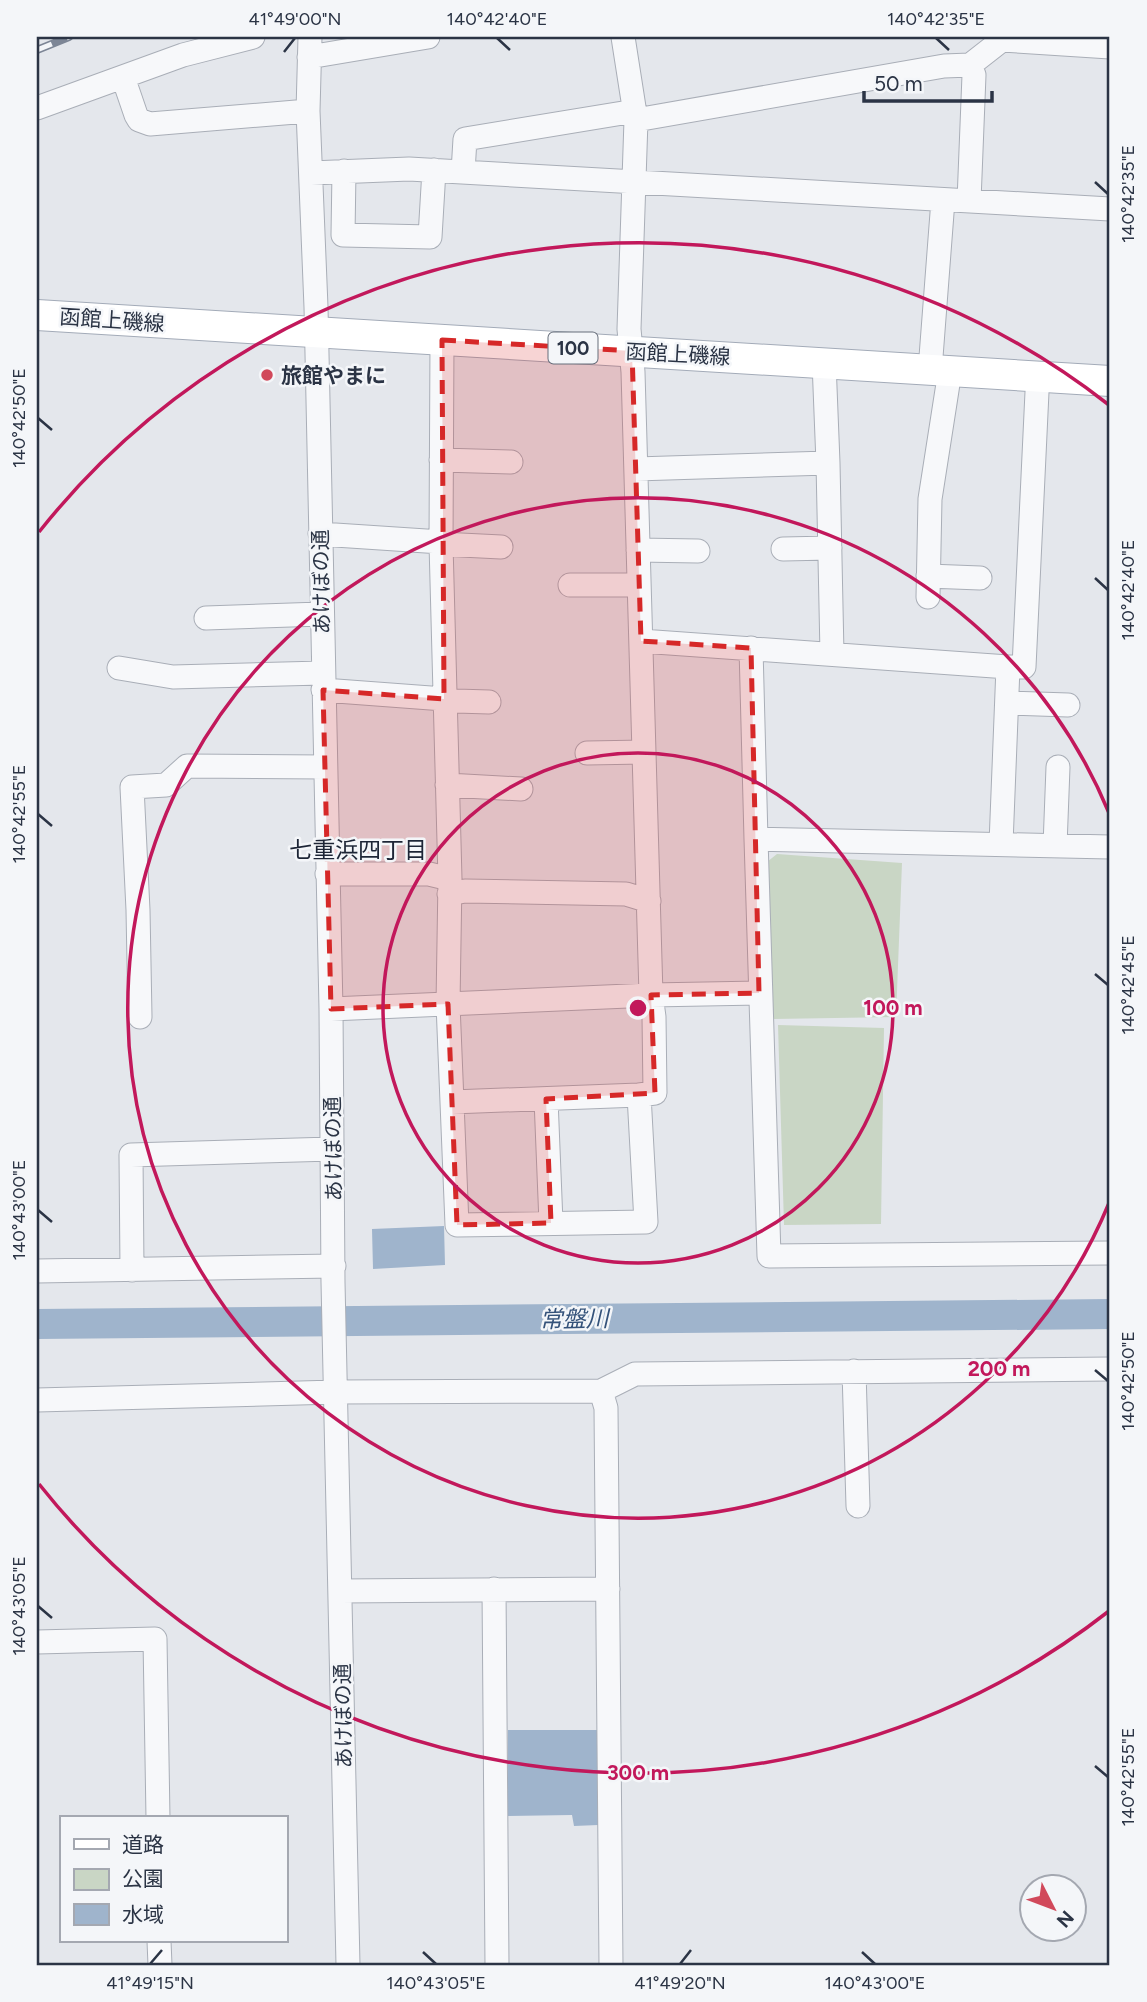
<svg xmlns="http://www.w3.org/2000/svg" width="1147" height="2002" viewBox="0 0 1147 2002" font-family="Figtree,'Noto Sans JP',sans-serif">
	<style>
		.green { fill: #c9d6c5 }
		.water { fill: #9fb4cc }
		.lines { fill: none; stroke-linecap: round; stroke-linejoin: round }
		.river { stroke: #9fb4cc; stroke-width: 30 }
		.minor-casing { stroke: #a9aeb7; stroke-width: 25 }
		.major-casing { stroke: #a3abb8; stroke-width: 32 }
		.minor { stroke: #f7f8fa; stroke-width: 23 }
		.major { stroke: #fff; stroke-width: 30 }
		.rail-casing { stroke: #7d8696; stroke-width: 8 }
		.rail { stroke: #f4f6f9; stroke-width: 5; stroke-dasharray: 16; stroke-linecap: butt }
		.marked { fill: #d62828; fill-opacity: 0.2; stroke: #d62828; stroke-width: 5; stroke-dasharray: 14 9; stroke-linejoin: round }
		.ticks { fill: none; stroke: #2b3445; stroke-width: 2.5 }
		.ring { fill: none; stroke: #c2185b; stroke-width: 3.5 }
		.poi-dot { fill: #d1495b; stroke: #f4f6f9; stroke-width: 2.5 }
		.labels { text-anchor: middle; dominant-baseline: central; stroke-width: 5; stroke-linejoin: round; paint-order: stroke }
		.shield { fill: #f4f6f9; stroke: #676e7b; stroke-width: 2 }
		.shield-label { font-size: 19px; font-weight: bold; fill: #2b3445 }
		.street-label { font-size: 21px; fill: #2b3445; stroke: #f4f6f9 }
		.poi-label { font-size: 21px; font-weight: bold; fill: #2b3445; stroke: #f4f6f9; text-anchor: start }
		.neighbourhood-label { font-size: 23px; fill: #1d2536; stroke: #f4f6f9 }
		.water-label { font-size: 23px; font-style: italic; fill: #34527a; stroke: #f4f6f9 }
		.centre { fill: #c2185b; stroke: #f4f6f9; stroke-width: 3.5 }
		.ring-label { font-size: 21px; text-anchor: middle; font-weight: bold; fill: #c2185b; stroke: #f4f6f9; stroke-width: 5; stroke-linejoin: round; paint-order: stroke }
		.neatline { fill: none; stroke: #2b3445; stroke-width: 2.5 }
		.ticks-label { font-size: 18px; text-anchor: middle; fill: #2b3445 }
	</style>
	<rect width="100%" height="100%" fill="#e4e7ec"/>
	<path class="green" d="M 777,854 L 902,863 L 896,1017 L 773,1019 L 767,862 Z
		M 778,1025 L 884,1028 L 881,1224 L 784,1225 Z"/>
	<path class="water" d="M 444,1226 L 445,1265 L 373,1269 L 372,1229 Z
		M 508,1730 L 597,1730 L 598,1825 L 574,1826 L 572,1815 L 508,1816 Z"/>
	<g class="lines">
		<path class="river" d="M 37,1324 L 1110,1314"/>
		<g class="minor-casing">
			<path id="minor" d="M 310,37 L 308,111 L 316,307 L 331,1009 L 333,1282 L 348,1965
				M 309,57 L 428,37
				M 123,77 L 136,115 L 139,120 L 150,124 L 308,111
				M 37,108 L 183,55 L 253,37
				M 636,120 L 944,66 L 970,65 L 1002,40 L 1110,47
				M 344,171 L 343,235 L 430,237 L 434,170
				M 463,172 L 465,139 L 635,111
				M 311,173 L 409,169 L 1110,209
				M 969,201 L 974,75 L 970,65
				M 442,340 L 441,544 L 450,879 L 448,1004 L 457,1225 L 646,1222 L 639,1095 L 655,1093 L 654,1017 L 651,995 L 633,372 L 629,329 L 636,120 L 623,37
				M 824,362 L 828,463
				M 930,370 L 943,200
				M 441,460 L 511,462
				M 636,469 L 828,463 L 832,654
				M 320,534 L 441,542
				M 441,544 L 501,547
				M 783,549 L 830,548
				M 638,550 L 698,551
				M 928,576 L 980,578
				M 570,585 L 639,585
				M 928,597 L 930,499 L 950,371
				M 206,618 L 321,614
				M 641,641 L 1008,667 L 1001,844
				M 751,648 L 756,839
				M 1008,667 L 1024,667 L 1037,392
				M 119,668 L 173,677 L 322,673
				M 323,690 L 444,699
				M 1007,703 L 1068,705
				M 445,704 L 456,701 L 489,702
				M 587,753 L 644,752
				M 447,785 L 521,789
				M 1055,846 L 1058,767
				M 1110,847 L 756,839 L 769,1256 L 1110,1253
				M 327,874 L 429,874 L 450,879
				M 449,894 L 465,891 L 626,894 L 649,901
				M 331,1009 L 651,995 L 759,993
				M 140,1017 L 138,910 L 132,787 L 166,785 L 187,766 L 325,767
				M 546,1099 L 551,1223
				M 452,1102 L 639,1095
				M 132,1270 L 131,1155 L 332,1149
				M 37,1271 L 334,1266
				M 854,1371 L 858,1506
				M 601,1391 L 606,1408 L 611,1965
				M 37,1400 L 336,1392 L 601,1391 L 635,1374 L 1110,1369
				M 494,1589 L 497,1965
				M 340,1591 L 608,1589
				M 37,1642 L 155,1639 L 158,1818
				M 159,1941 L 160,1965"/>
		</g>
		<g class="major-casing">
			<path id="major" d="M 37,315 L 1110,381"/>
		</g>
		<use href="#minor" class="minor"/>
		<use href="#major" class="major"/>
		<g class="rail-casing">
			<path id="rail" d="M 37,50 L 69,37"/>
		</g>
		<use href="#rail" class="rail"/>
	</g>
	<path class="marked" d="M 442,340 L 632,351 L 641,641 L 751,648 L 759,993 L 651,995 L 655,1093 L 546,1099 L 551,1223 L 457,1225 L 448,1004 L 331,1009 L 323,690 L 444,699 Z"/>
	<path class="ticks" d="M 497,38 L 510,50M 936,38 L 949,50M 284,52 L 295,38M 1095,182 L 1108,194M 38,418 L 52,430M 1095,578 L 1108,590M 38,814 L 52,826M 1095,974 L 1108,985M 38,1210 L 52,1222M 1095,1370 L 1108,1381M 38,1606 L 52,1618M 1095,1766 L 1108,1777M 423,1952 L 436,1964M 862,1952 L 875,1964M 150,1964 L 162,1950M 680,1964 L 691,1950"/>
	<g class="ring">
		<circle cx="638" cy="1008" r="255"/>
		<path d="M1109 1203A510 510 0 1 1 1109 813"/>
		<path d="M1109 1611A765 765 0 0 1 39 1484M39 532A765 765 0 0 1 1109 405"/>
	</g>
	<circle class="poi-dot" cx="267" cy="375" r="7"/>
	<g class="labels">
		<rect class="shield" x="548.5" y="332.5" width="49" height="31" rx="5"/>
		<g class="shield-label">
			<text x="573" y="348">100</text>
		</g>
		<g class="street-label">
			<text transform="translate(112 320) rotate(4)">函館上磯線</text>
			<text transform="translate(678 354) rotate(3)">函館上磯線</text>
			<text transform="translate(321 582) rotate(-91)">あけぼの通</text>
			<text transform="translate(333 1149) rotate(-91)">あけぼの通</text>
			<text transform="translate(343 1716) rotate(-91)">あけぼの通</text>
		</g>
		<g class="poi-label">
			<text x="281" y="375">旅館やまに</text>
		</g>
		<g class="neighbourhood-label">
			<text x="358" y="850">七重浜四丁目</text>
		</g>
		<g class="water-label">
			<text transform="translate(574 1319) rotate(-1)">常盤川</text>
		</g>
	</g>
	<circle cx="638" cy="1008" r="10" class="centre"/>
	<g class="ring-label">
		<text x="893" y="1015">100 m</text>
		<text x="999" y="1376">200 m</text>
		<text x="638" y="1780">300 m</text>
	</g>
	<rect width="1147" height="2002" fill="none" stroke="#f4f6f9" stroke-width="77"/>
	<rect x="60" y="1816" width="228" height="126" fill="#f4f6f9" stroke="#a4a8b1" stroke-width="2"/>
	<rect x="74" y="1839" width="35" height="10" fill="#ffffff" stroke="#a4a8b1" stroke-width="2"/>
	<text x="122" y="1852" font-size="21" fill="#2b3445">道路</text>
	<rect x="74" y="1869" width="35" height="21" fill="#c9d6c5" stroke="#a4a8b1" stroke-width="2"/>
	<text x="122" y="1886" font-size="21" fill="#2b3445">公園</text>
	<rect x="74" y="1904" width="35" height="21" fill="#9fb4cc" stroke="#a4a8b1" stroke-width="2"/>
	<text x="122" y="1922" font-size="21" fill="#2b3445">水域</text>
	<g transform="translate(1053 1908) rotate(132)"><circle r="33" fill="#f4f6f9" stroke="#a4a8b1" stroke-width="2"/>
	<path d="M0-5L12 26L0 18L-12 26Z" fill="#d1495b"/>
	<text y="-10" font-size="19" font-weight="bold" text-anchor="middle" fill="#2b3445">N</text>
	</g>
	<path d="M864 91v10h128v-10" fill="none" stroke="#2b3445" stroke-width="3.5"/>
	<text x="874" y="91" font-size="21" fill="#2b3445" stroke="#f4f6f9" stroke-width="5" paint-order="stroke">50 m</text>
	<rect x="38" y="38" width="1070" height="1926" class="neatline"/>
	<g class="ticks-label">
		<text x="295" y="25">41°49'00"N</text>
		<text x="497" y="25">140°42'40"E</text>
		<text x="936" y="25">140°42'35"E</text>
		<text transform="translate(1128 194) rotate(-90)" y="6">140°42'35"E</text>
		<text transform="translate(19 418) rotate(-90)" y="6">140°42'50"E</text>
		<text transform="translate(1128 590) rotate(-90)" y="6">140°42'40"E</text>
		<text transform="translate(19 814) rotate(-90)" y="6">140°42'55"E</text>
		<text transform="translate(1128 985) rotate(-90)" y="6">140°42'45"E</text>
		<text transform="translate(19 1210) rotate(-90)" y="6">140°43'00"E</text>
		<text transform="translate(1128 1381) rotate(-90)" y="6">140°42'50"E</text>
		<text transform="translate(19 1606) rotate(-90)" y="6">140°43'05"E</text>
		<text transform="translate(1128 1777) rotate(-90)" y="6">140°42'55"E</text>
		<text x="150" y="1989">41°49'15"N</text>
		<text x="436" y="1989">140°43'05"E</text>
		<text x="680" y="1989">41°49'20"N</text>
		<text x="875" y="1989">140°43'00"E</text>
	</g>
</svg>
